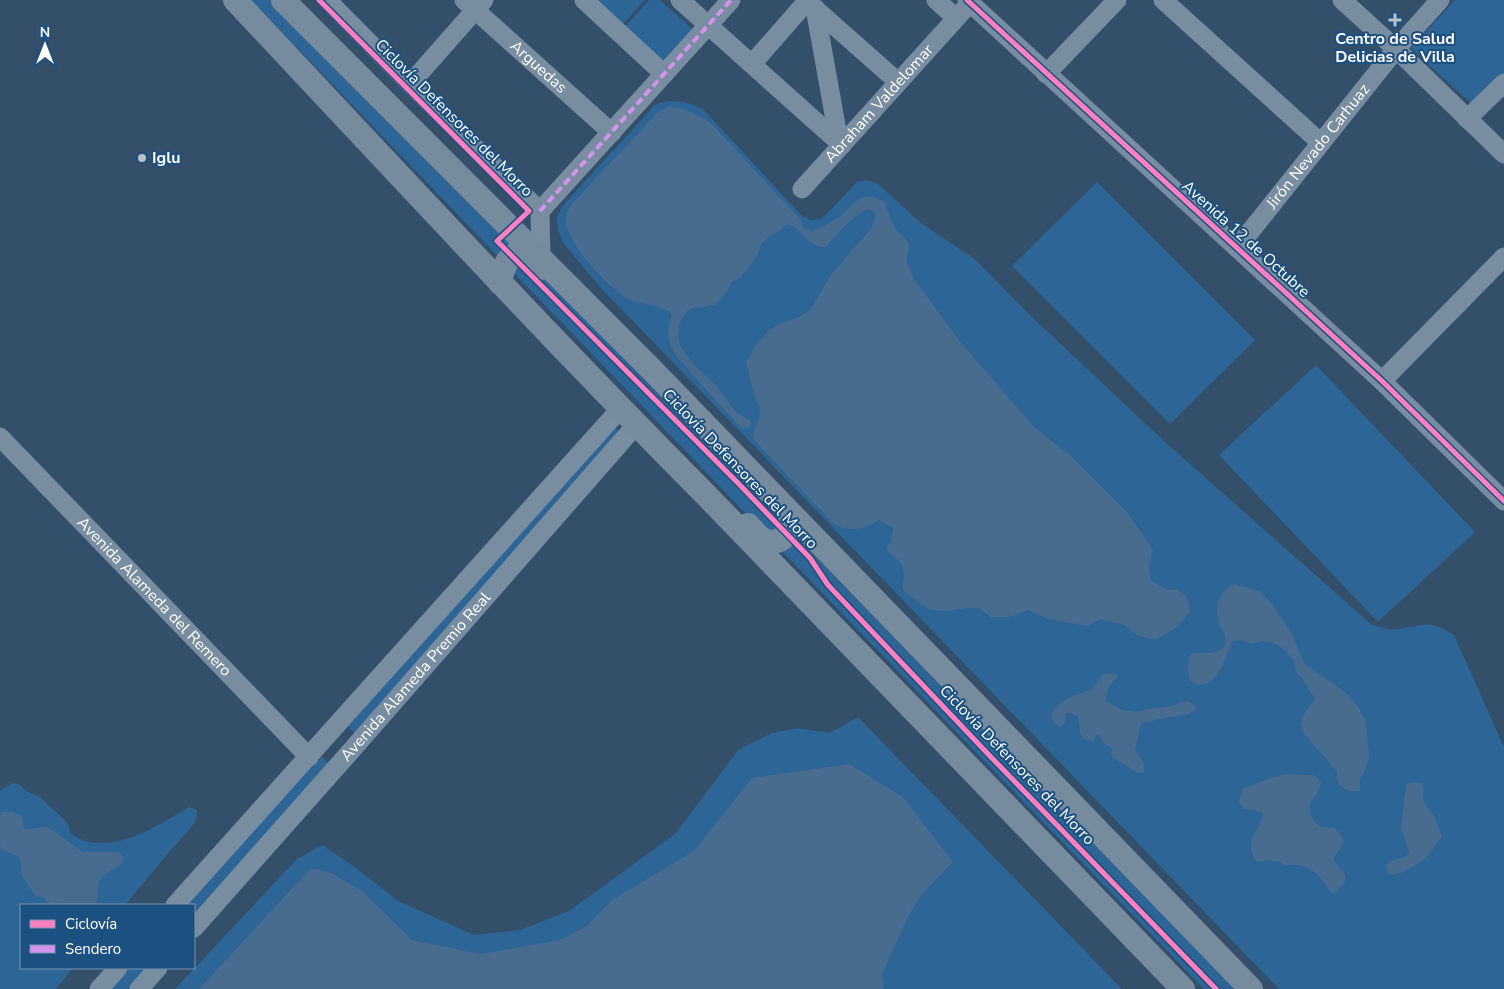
<svg xmlns="http://www.w3.org/2000/svg" width="1504" height="989" viewBox="0 0 1504 989" font-family="'Nunito Sans',sans-serif">
	<style>
		.green { fill: #2d6596 }
		.water { fill: #476c8f }
		.lines { fill: none; stroke-linecap: round; stroke-linejoin: round }
		.minor { stroke: #798da0; stroke-width: 19 }
		.major { stroke: #778b9e; stroke-width: 24 }
		.quiet { stroke: #d193ec; stroke-width: 4; stroke-dasharray: 8 4; stroke-linecap: butt }
		.cycleway-casing { stroke: #1c5080; stroke-width: 8 }
		.cycleway { stroke: #ff80c0; stroke-width: 5 }
		.poi-dot { fill: #b8c1cb; stroke: #1c5080; stroke-width: 2 }
		.labels { text-anchor: middle; dominant-baseline: central; stroke-width: 4; stroke-linejoin: round; paint-order: stroke }
		.poi-label { font-size: 16px; font-weight: bold; fill: #fff; stroke: #1c5080 }
		.street-label { font-size: 16px; fill: #fff; stroke: #1c5080 }
	</style>
	<rect width="100%" height="100%" fill="#334f6a"/>
	<path class="green" d="M 251,0 L 275,0 L 1235,989 L 1204,989 Z
		M 596,0 L 645,0 L 623,24 Z
		M 649,0 L 660,0 L 694,31 L 665,62 L 625,27 Z
		M 1455,0 L 1504,0 L 1504,74 L 1474,106 L 1411,48 Z
		M 670,101 L 685,102 L 703,109 L 802,216 L 812,220 L 822,219 L 857,182 L 866,180 L 878,184 L 921,223 L 976,260 L 1033,318 L 1164,441 L 1372,625 L 1392,630 L 1427,624 L 1440,627 L 1454,635 L 1504,747 L 1504,989 L 1279,989 L 601,288 L 564,244 L 558,230 L 557,221 L 558,214 L 562,207 L 576,191 L 656,104 Z
		M 1097,182 L 1255,340 L 1170,424 L 1012,266 Z
		M 1316,365 L 1475,532 L 1378,622 L 1219,455 Z
		M 615,427 L 621,433 L 355,733 L 348,727 Z
		M 858,717 L 1122,989 L 175,989 L 297,859 L 322,845 L 352,865 L 398,901 L 474,935 L 520,930 L 569,911 L 675,834 L 739,749 L 772,733 L 798,728 L 830,733 Z
		M 322,756 L 328,763 L 194,915 L 194,905 L 186,905 Z
		M 13,783 L 19,784 L 26,791 L 40,797 L 67,822 L 71,834 C 77,837 83,841 89,842 C 125,848 159,825 189,807 L 197,810 L 196,820 L 189,830 L 171,850 L 125,905 L 21,905 L 21,968 L 73,968 L 56,989 L 0,989 L 0,791 Z
		M 129,968 L 148,968 L 128,989 L 110,989 Z"/>
	<path class="water" d="M 669,106 C 685,108 697,114 710,122 L 801,220 L 803,228 L 811,231 C 818,228 826,225 833,221 C 853,210 857,185 885,203 L 891,221 L 896,229 L 909,243 L 907,261 L 913,278 L 959,340 L 1033,426 L 1072,457 L 1127,512 L 1153,549 L 1149,567 L 1151,581 L 1167,590 L 1177,589 L 1187,597 L 1190,611 L 1179,626 L 1156,640 L 1137,635 L 1124,625 L 1101,619 L 1087,626 L 1048,619 L 1028,610 L 1009,617 L 990,617 L 980,608 L 966,608 L 947,611 L 930,610 L 904,592 L 902,587 C 906,576 905,566 895,557 C 891,554 889,553 887,549 L 888,545 L 891,542 L 893,528 L 879,520 C 863,530 851,533 834,524 L 754,440 C 752,426 759,425 760,413 C 760,406 756,401 754,394 C 751,384 749,373 746,362 L 756,345 L 769,330 L 777,325 L 799,317 L 810,310 L 832,273 L 871,229 L 876,215 L 874,212 L 870,209 C 856,211 836,236 826,247 C 811,247 808,239 798,230 C 795,227 791,225 787,224 L 778,232 L 771,235 L 762,243 L 756,258 L 741,277 L 732,282 L 724,296 L 716,304 L 705,307 L 692,308 L 686,312 L 680,322 L 678,334 L 680,346 L 695,366 L 714,383 L 736,412 L 751,421 L 751,425 L 748,428 L 743,429 L 738,425 L 677,357 C 667,340 666,333 672,314 C 669,312 665,309 662,308 C 651,303 636,304 625,297 C 607,286 569,245 566,223 C 565,216 567,211 571,205 L 657,113 Z
		M 1234,584 L 1261,592 L 1272,604 L 1293,635 L 1297,647 L 1305,664 L 1345,692 L 1358,706 L 1366,722 L 1369,757 L 1364,773 L 1360,778 L 1360,791 C 1352,793 1339,789 1337,779 C 1336,777 1337,774 1337,771 L 1303,733 L 1301,723 L 1304,714 L 1315,699 L 1302,678 L 1297,673 L 1293,659 L 1281,647 L 1273,643 L 1262,641 L 1252,644 L 1241,640 L 1232,641 C 1225,658 1216,696 1190,681 C 1187,670 1187,664 1191,654 C 1206,651 1210,657 1225,646 C 1225,643 1225,638 1225,635 C 1224,631 1221,628 1219,624 C 1214,607 1218,592 1234,584 Z
		M 1116,673 L 1117,678 C 1109,685 1106,690 1106,701 L 1122,710 L 1138,712 L 1147,709 L 1174,706 L 1180,702 L 1188,701 L 1194,705 L 1196,709 L 1189,714 L 1163,718 L 1141,724 L 1135,750 L 1144,763 L 1144,773 C 1131,772 1135,770 1125,765 C 1120,761 1116,761 1111,756 L 1112,748 L 1104,744 L 1098,734 L 1093,741 L 1083,739 L 1080,732 L 1078,716 L 1067,712 L 1064,724 L 1059,727 L 1052,720 L 1052,712 L 1059,704 L 1073,696 L 1091,690 L 1103,674 Z
		M 849,764 L 903,797 L 953,862 L 921,895 L 908,917 L 882,974 L 884,989 L 199,989 L 311,868 L 331,873 L 362,891 L 412,940 L 481,954 L 560,940 L 587,926 L 612,900 L 694,851 L 752,778 Z
		M 1285,774 L 1314,775 L 1321,782 C 1320,786 1319,791 1317,794 C 1315,797 1312,799 1310,803 C 1307,812 1314,824 1322,827 C 1326,828 1330,827 1334,827 L 1344,840 C 1341,848 1335,853 1334,860 L 1338,867 L 1346,875 L 1344,884 L 1335,893 L 1330,892 C 1323,879 1313,867 1297,865 C 1295,865 1292,866 1289,865 C 1284,865 1280,861 1274,861 C 1267,860 1262,862 1255,861 C 1244,836 1258,836 1263,814 L 1257,811 L 1244,809 L 1239,802 L 1243,788 L 1271,778 Z
		M 1415,782 L 1422,783 L 1424,790 L 1423,798 L 1426,806 L 1434,816 L 1442,837 C 1437,842 1434,848 1430,853 C 1422,863 1405,873 1392,875 L 1388,873 L 1386,866 L 1390,861 L 1406,857 L 1409,852 L 1401,829 L 1406,784 Z
		M 3,812 L 13,812 L 22,816 L 24,830 L 37,828 L 48,827 L 83,852 L 115,852 L 121,854 L 124,859 C 116,873 107,869 101,879 C 95,888 100,897 95,905 L 60,905 L 56,903 L 50,904 L 42,897 L 36,897 L 22,876 L 21,862 L 18,856 L 2,850 L 0,846 L 0,815 Z"/>
	<g class="lines">
		<g class="minor">
			<path d="M 327,0 L 410,84 L 540,211 L 541,258"/>
			<path id="s1" d="M 464,0 L 612,133"/>
			<path d="M 584,0 L 664,74"/>
			<path d="M 680,0 L 842,145"/>
			<path d="M 936,0 L 956,18"/>
			<path d="M 967,0 L 1382,381 L 1504,501"/>
			<path d="M 1163,0 L 1321,143"/>
			<path d="M 1342,0 L 1396,49 L 1504,154"/>
			<path d="M 812,6 L 898,82"/>
			<path d="M 815,8 L 839,142"/>
			<path d="M 752,64 L 808,0"/>
			<path d="M 1046,74 L 1117,0"/>
			<path d="M 410,84 L 484,0"/>
			<path d="M 1467,119 L 1504,83"/>
			<path id="s2" d="M 802,189 L 970,3"/>
			<path d="M 540,211 L 731,0"/>
			<path id="s3" d="M 1237,248 L 1396,49 L 1440,0"/>
			<path d="M 1382,381 L 1504,257"/>
			<path id="s4" d="M 0,437 L 309,757"/>
			<path d="M 175,905 L 621,408"/>
			<path id="s5" d="M 194,928 L 357,744 L 636,425"/>
			<path d="M 99,989 L 118,968"/>
			<path d="M 139,989 L 158,968"/>
		</g>
		<path class="major" d="M 235,0 C 391,166 546,334 707,496 L 1183,989
			M 283,0 L 651,369 L 1251,989
			M 500,283 C 502,270 509,248 526,255 C 532,257 537,264 541,268
			M 748,525 C 753,530 758,538 766,541 C 785,546 796,526 788,511"/>
		<path class="quiet" d="M 540,211 L 731,0"/>
		<g class="cycleway-casing">
			<path id="cycleway" d="M 319,0 L 529,211 L 497,241 L 736,481 L 810,558 L 828,585 L 989,755 L 1216,989
				M 967,0 L 1382,381 L 1504,501"/>
		</g>
		<use href="#cycleway" class="cycleway"/>
	</g>
	<g class="poi-dot">
		<path d="M1392.5 12.5h5v5h5v5h-5v5h-5v-5h-5v-5h5z"/>
		<circle cx="142" cy="158" r="5"/>
	</g>
	<g class="labels">
		<g class="poi-label">
			<text x="1395" y="39">Centro de Salud<tspan x="1395" dy="18">Delicias de Villa</tspan></text>
			<text x="152" y="158" text-anchor="start">Iglu</text>
		</g>
		<g class="street-label">
			<text stroke="none"><textPath href="#s1" startOffset="100">Arguedas</textPath></text>
			<text stroke="none"><textPath href="#s2" startOffset="115">Abraham Valdelomar</textPath></text>
			<text transform="translate(454 118) rotate(45)">Ciclovía Defensores del Morro</text>
			<text stroke="none"><textPath href="#s3" startOffset="130">Jirón Nevado Carhuaz</textPath></text>
			<text transform="translate(1246 239) rotate(42)">Avenida 12 de Octubre</text>
			<text transform="translate(740 469) rotate(46)">Ciclovía Defensores del Morro</text>
			<text stroke="none"><textPath href="#s4" startOffset="222">Avenida Alameda del Remero</textPath></text>
			<text stroke="none"><textPath href="#s5" startOffset="335">Avenida Alameda Premio Real</textPath></text>
			<text transform="translate(1017 765) rotate(46)">Ciclovía Defensores del Morro</text>
		</g>
	</g>
	<rect x="20" y="904" width="175" height="65" fill="#1c5080" stroke="#7796b3"/>
	<rect x="30" y="920" width="25" height="8" fill="#ff80c0" stroke="#7796b3"/>
	<text x="65" y="929" font-size="15" fill="#ffffff">Ciclovía</text>
	<rect x="30" y="945" width="25" height="8" fill="#d193ec" stroke="#7796b3"/>
	<text x="65" y="954" font-size="15" fill="#ffffff">Sendero</text>
	<g transform="translate(45 45)" stroke="#1c5080" stroke-width="4" paint-order="stroke">
	<path d="M0-4L9 19L0 12L-9 19Z" fill="#ffffff"/>
	<text y="-8" font-size="14" font-weight="bold" text-anchor="middle" fill="#ffffff">N</text>
	</g>
</svg>
